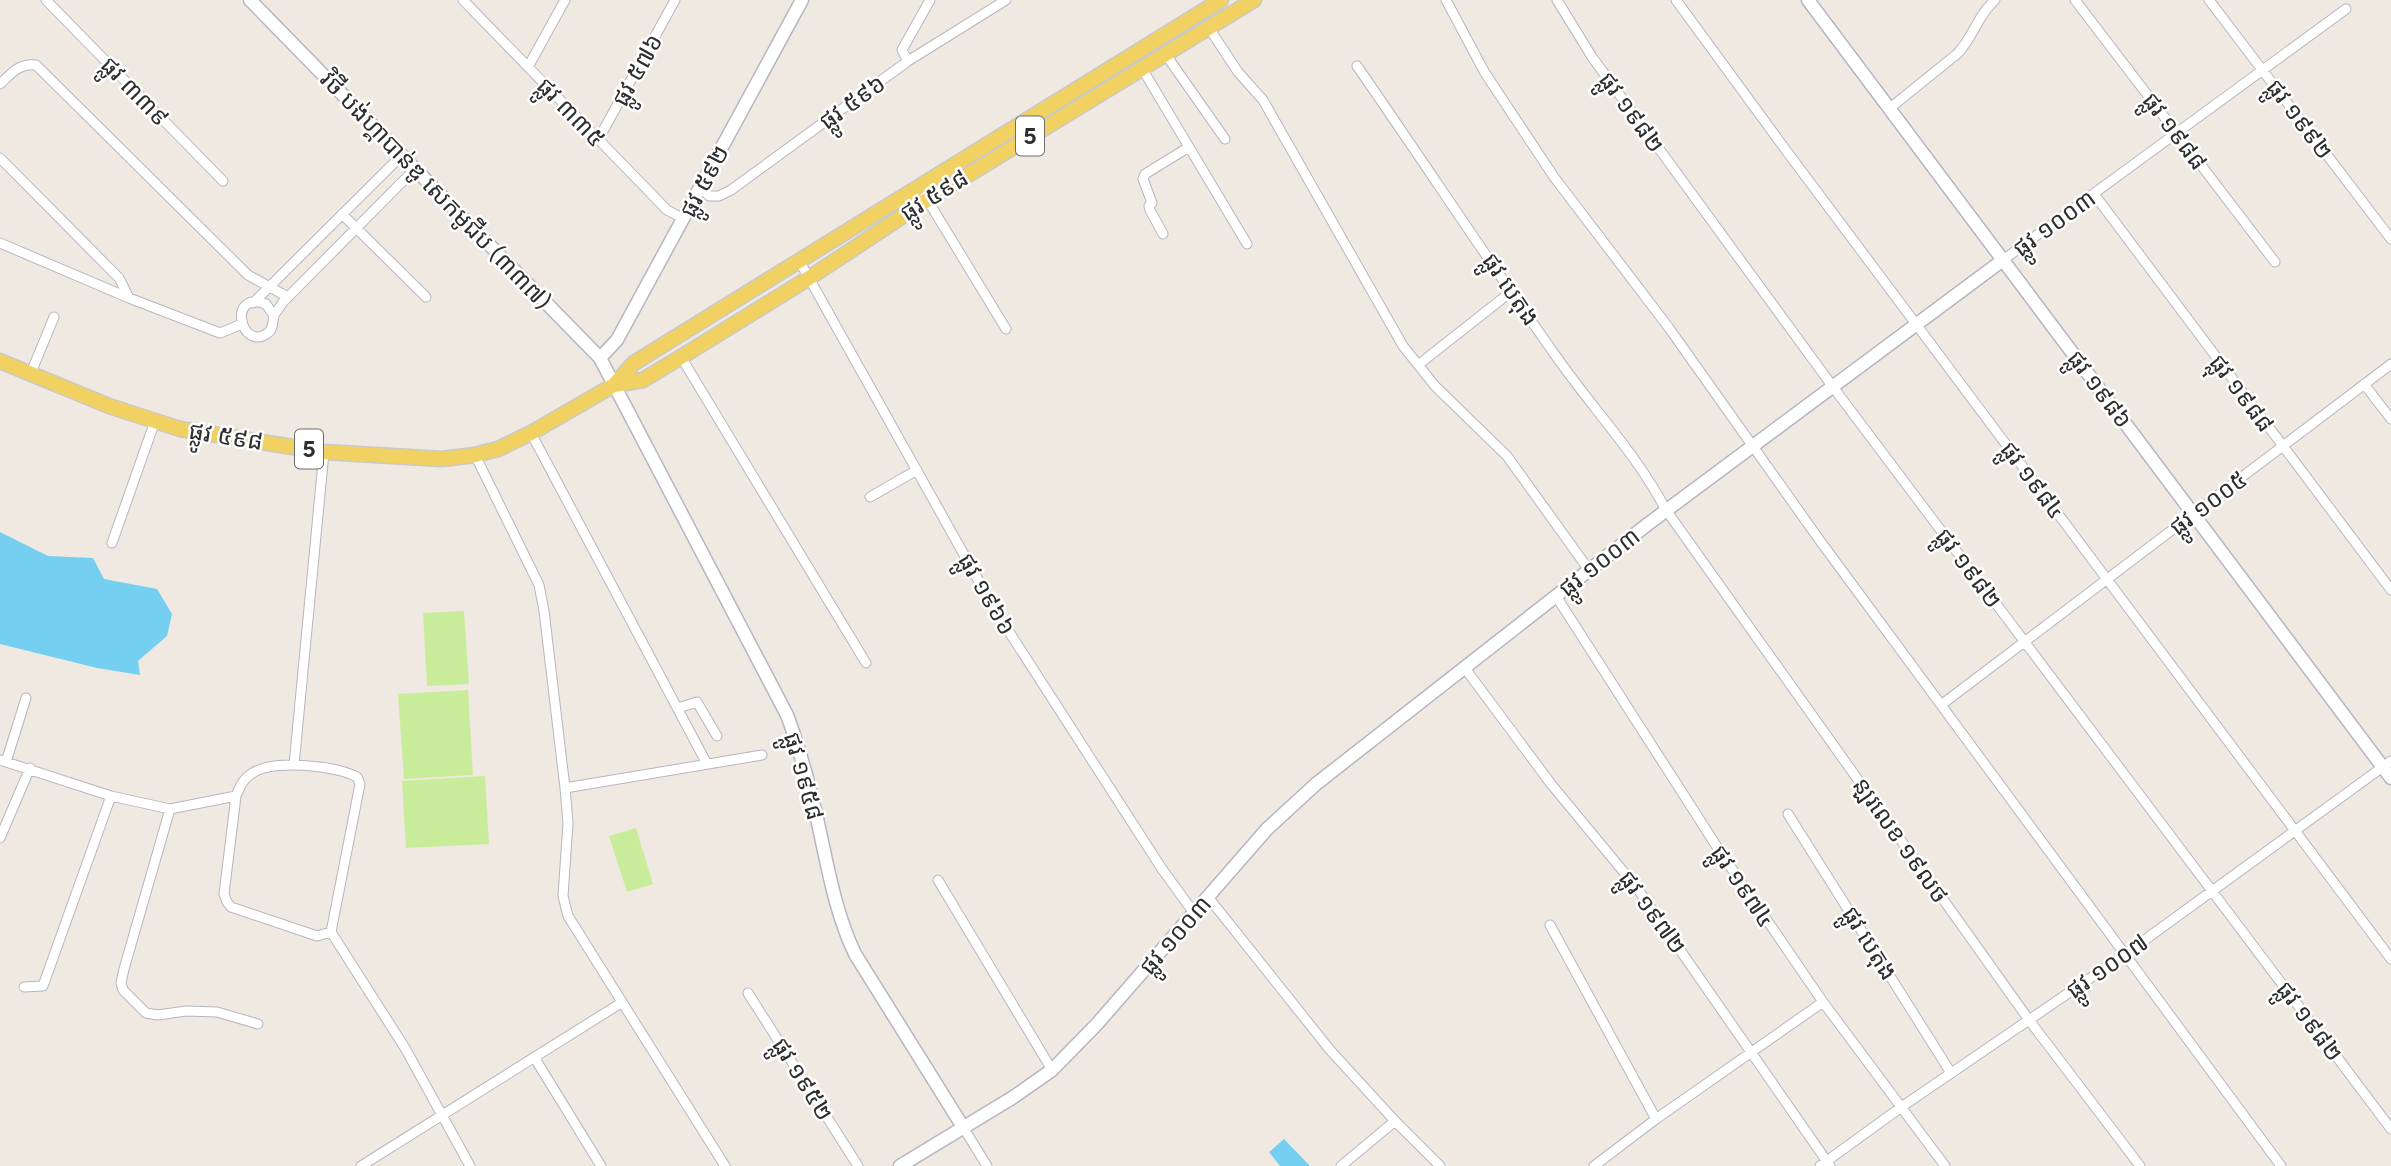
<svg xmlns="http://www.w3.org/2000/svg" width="2391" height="1166" viewBox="0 0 2391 1166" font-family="Figtree,'Noto Sans Khmer',sans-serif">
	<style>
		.pitch { fill: #c9ec9a }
		.water { fill: #75cff0 }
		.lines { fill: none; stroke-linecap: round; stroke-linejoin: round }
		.street-casing { stroke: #b4b7c1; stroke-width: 11 }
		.secondary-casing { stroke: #b4b7c1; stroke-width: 15 }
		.primary-casing { stroke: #c9c9c9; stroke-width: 17 }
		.street { stroke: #fff; stroke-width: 9 }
		.secondary { stroke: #fff; stroke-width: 12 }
		.primary { stroke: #f2d163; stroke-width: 14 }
		.labels { text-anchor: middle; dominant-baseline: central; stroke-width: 5; stroke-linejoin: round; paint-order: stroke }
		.shield { fill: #fff; stroke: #6d6d6d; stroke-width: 2 }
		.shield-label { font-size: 23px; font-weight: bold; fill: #2e2e2e }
		.street-label { font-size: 24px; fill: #2e2e2e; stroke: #fff }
	</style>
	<rect width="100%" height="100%" fill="#efe9e1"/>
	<path class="pitch" d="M 464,611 L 469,684 L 427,686 L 423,613 Z
		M 468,690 L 473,775 L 404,779 L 398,694 Z
		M 485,776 L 489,844 L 406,848 L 402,781 Z
		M 636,828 L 653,884 L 627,892 L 609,836 Z"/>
	<path class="water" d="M 0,532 L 48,556 L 93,558 L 104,579 L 157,589 L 172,614 L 167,636 L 138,661 L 140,675 L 97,668 L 0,644 Z
		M 1284,1139 L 1310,1166 L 1280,1166 L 1269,1152 Z"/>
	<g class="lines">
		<g class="street-casing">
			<path id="street" d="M 46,0 L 223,181
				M 463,0 L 667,210 L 684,219
				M 1446,0 L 1485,73 L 1554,177 L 1669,328 L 1818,538 L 2281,1166
				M 1557,0 L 1592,57 L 1833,387 L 2391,1129
				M 1676,0 L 1785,149 L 2391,959
				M 2075,0 L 2275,262
				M 2209,0 L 2391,239
				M 1209,28 L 1238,72 L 1263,100 L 1403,346 L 1435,386 L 1507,456 L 1589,570
				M 1166,55 L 1225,139
				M 908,61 L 902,50 L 930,0
				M 1357,66 C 1425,164 1490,263 1558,359 C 1594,410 1637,455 1666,510 L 2029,1020 L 2140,1166
				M 528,67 L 565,0
				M 1143,70 L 1189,147 L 1145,174 L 1143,179 L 1152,203 L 1149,206 L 1150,210 L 1163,234
				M 0,84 C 12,73 19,63 36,65 L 248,275 L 288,297
				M 1890,108 L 1957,54 C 1973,38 1977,16 1995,0
				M 598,140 L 675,0
				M 1189,147 L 1247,244
				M 0,158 L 119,278 L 129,298
				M 700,188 L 709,196 L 719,196 L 731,190 L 908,61 L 1006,0
				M 2094,194 L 2391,590
				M 925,196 L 1006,329
				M 342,214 L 426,297
				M 0,243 L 129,298 L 220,333 L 242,324
				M 2003,260 L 2346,9
				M 800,262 L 995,610 L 1162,869 L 1194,913
				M 253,303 L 402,155
				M 274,316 L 266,304 C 226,289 241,355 269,332 C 274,327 272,322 274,316 C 275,312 281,306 283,302 L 415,169
				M 681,357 L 866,663
				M 1418,365 L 1512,291
				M 30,375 L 54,317
				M 2364,384 L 2391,419
				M 531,433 L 707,764
				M 475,455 L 539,585 L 544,611 L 565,788 L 568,823 L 563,896 L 568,916 L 725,1166
				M 870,497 L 917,470
				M 112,543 L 155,421
				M 1556,596 L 1719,850 L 1823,1002 L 1945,1166
				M 1464,667 L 1551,784 L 1637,888 L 1830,1166
				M 1941,705 L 2391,364
				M 678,708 L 697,702 L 717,736
				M 0,760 L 111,796 L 170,809 L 236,796
				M 6,762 L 26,698
				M 294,765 L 324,452
				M 565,788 L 762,755
				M 170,809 L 124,969 L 121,983 L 123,990 L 146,1013 L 158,1015 L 186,1011 L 217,1012 L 258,1024
				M 1788,814 L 1951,1073
				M 0,838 L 30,768
				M 938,880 L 1052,1070
				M 1208,897 L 1330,1050 L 1395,1121 L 1440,1166
				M 1550,925 L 1656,1119
				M 331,932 L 317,936 L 231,907 L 227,902 L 224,894 L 236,796 C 240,787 242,780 251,774 C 272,759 335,765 357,777 L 360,784 L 331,932 L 405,1048 L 470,1166
				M 24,987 L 43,986 L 111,796
				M 748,993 L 858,1166
				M 534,1057 L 601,1166
				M 963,1127 L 987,1166
				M 361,1166 L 621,1003
				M 1341,1166 L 1395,1121
				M 1594,1166 L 1656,1119 L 1823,1002
				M 1820,1166 L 1900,1108 L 2124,955 L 2391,761"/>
		</g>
		<g class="secondary-casing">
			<path id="secondary" d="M 250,0 L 600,358 L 787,715 C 799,747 808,780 816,814 C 827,862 834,910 855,954 L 963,1127
				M 1808,0 L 2391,778
				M 600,358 L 617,340 L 802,0
				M 900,1166 L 1012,1098 L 1052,1070 L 1097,1024 L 1267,829 L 1316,784 L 1648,524 L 2003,260"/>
		</g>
		<g class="primary-casing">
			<path id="primary" d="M 0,361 L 109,406 L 180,429 L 324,452 L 442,459 L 475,455 L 498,449 L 531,433 L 614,385 L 634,363 L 1221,0
				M 614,385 L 643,380 L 681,357 L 809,278 L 927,200 L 1254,0"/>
		</g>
		<use href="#street" class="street"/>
		<use href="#secondary" class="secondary"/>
		<use href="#primary" class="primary"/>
	</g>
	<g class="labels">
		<g class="shield">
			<rect x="1016" y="116.5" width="28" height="39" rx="5"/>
			<rect x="295" y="429.5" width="28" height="39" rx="5"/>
		</g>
		<g class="shield-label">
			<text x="1030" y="136">5</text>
			<text x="309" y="449">5</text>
		</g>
		<g class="street-label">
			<text transform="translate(637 70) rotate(-61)">ផ្លូវ ៥៧៦</text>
			<text transform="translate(135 91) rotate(46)">ផ្លូវ ៣៣៩</text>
			<text transform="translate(852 102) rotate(-36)">ផ្លូវ ៥៩៦</text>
			<text transform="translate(571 112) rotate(46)">ផ្លូវ ៣៣៥</text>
			<text transform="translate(1632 112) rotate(54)">ផ្លូវ ១៩៨២</text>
			<text transform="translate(2300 119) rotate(53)">ផ្លូវ ១៩៩២</text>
			<text transform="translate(2175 131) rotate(53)">ផ្លូវ ១៩៨៨</text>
			<text transform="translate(704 181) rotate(-62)">ផ្លូវ ៥៩២</text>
			<text transform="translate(436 190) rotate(46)">វិថី បង់ហ្គាបាន់ឌូ សេកមូជីប (៣៣៧)</text>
			<text transform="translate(934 195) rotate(-32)">ផ្លូវ ៥៩៨</text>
			<text transform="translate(2054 223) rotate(-36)">ផ្លូវ ១០០៣</text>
			<text transform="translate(1511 289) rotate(56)">ផ្លូវ បេតុង</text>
			<text transform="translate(2100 389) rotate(53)">ផ្លូវ ១៩៨៦</text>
			<text transform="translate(2242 393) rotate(53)">ផ្លុវ ១៩៨៨</text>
			<text transform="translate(226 436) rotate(9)">ផ្លូវ ៥៩៨</text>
			<text transform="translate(2033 480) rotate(53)">ផ្លូវ ១៩៨៤</text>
			<text transform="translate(2208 503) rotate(-37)">ផ្លូវ ១០០៥</text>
			<text transform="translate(1599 562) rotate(-38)">ផ្លូវ ១០០៣</text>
			<text transform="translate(1969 568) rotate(53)">ផ្លូវ ១៩៨២</text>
			<text transform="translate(987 594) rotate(60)">ផ្លូវ ១៩៦៦</text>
			<text transform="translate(804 776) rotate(74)">ផ្លូវ ១៩៥៨</text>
			<text transform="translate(1901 840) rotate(55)">ន្ឡរលេខ ១៩លថ</text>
			<text transform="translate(1743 886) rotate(56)">ផ្លូវ ១៩៧៤</text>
			<text transform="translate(1653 912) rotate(54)">ផ្លូវ ១៩៧២</text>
			<text transform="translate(1175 935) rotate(-49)">ផ្លូវ ១០០៣</text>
			<text transform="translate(1870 943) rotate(58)">ផ្លូវ បេតុង</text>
			<text transform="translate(2107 966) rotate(-35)">ផ្លូវ ១០០៧</text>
			<text transform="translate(2310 1021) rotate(53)">ផ្លូវ ១៩៨២</text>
			<text transform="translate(803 1079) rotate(58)">ផ្លូវ ១៩៥២</text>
		</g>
	</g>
</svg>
